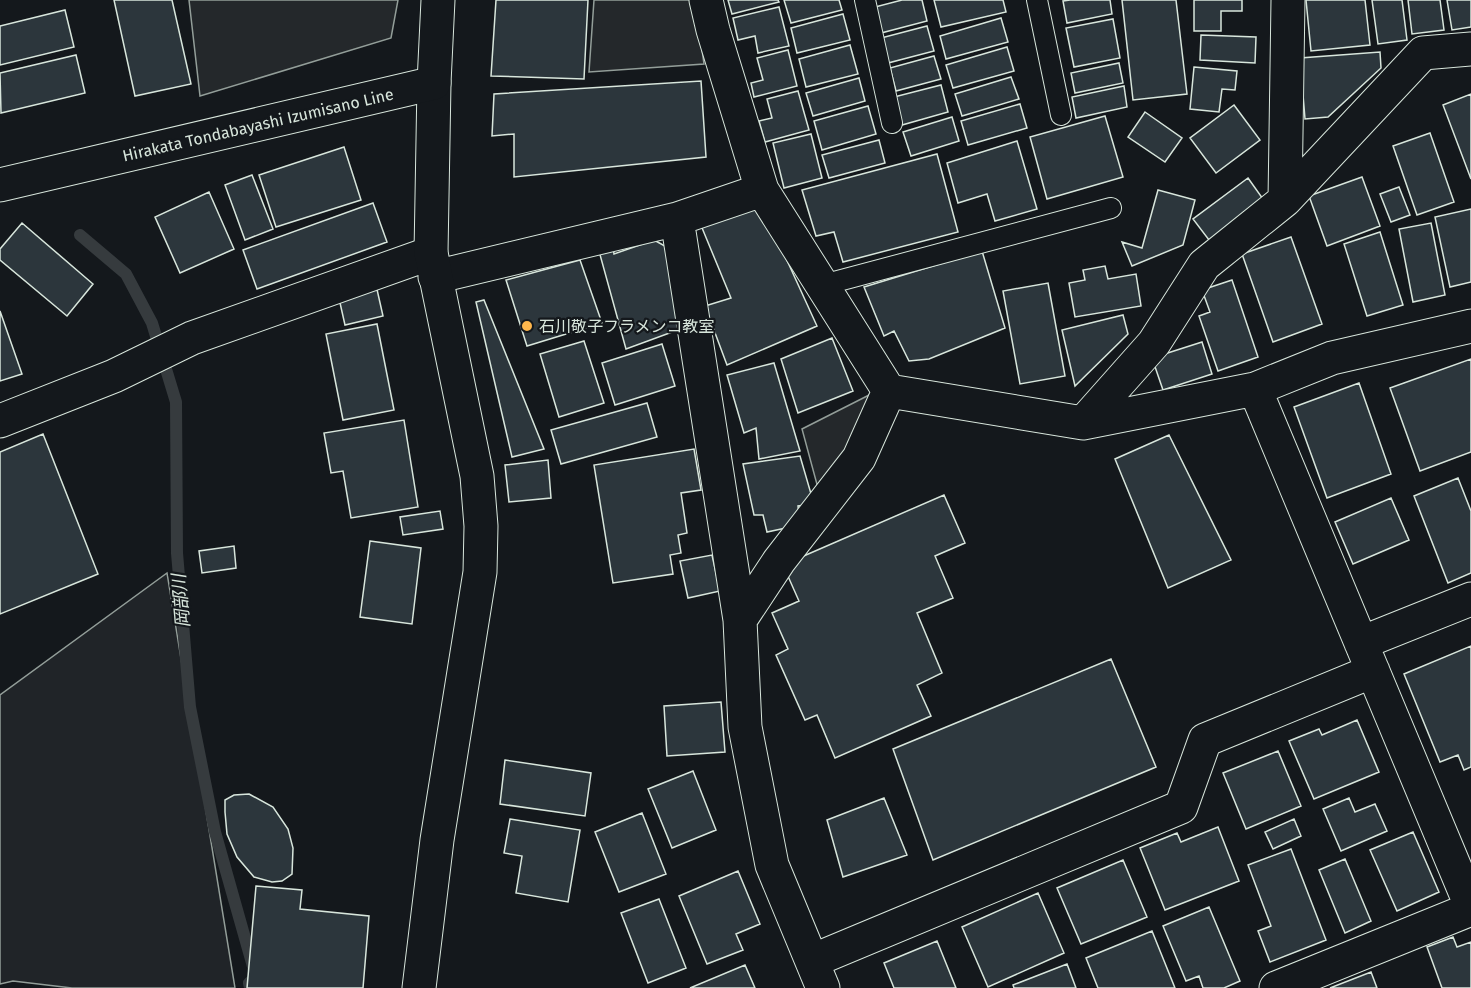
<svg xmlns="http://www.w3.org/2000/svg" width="1471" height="988" viewBox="0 0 1471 988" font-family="'Fira Sans','Noto Sans JP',sans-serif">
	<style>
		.green { fill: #202428; stroke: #939e99; stroke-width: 1.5 }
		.parking { fill: #24282b; stroke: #939e99; stroke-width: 1.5 }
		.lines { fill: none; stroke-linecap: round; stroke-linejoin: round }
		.stream { stroke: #363b3e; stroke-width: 12 }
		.building { fill: #2c363c; stroke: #d8e6dc; stroke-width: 1.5 }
		.lane-casing { stroke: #d8e6dc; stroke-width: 22 }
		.street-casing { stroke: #d8e6dc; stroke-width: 35 }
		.secondary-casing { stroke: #d8e6dc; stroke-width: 35 }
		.primary-casing { stroke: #d8e6dc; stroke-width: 35 }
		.lane { stroke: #14181c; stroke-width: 20 }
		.street { stroke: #14181c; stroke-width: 33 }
		.secondary { stroke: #14181c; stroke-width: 33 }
		.primary { stroke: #14181c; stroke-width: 33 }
		.poi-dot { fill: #ffb74d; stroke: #14181c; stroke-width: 2 }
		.labels { text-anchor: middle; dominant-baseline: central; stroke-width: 4.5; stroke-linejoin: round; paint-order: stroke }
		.street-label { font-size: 16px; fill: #d8e6dc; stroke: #14181c }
		.poi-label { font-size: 16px; fill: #d8e6dc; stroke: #14181c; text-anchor: start }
		.water-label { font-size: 18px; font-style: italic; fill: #d8e6dc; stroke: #14181c }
	</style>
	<rect width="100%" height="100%" fill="#14181c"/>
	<path class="green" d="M 167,573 L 235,988 L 72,988 L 13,981 L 0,984 L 0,695 Z"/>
	<path class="parking" d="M 189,0 L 398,0 L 391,38 L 200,96 Z
		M 594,0 L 695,0 L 704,64 L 589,72 Z
		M 877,391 L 822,503 L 802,429 Z"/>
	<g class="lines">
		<path class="stream" d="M 80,235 L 126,274 L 152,323 L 176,402 L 177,553 L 190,707 L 215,832 L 256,977 L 249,983 L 250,988"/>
	</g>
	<path class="building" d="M 114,0 L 172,0 L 191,84 L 135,96 Z
		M 496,0 L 588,0 L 584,79 L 491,76 Z
		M 728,0 L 778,0 L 779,2 L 732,14 Z
		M 784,0 L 839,0 L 842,10 L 791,23 Z
		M 902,0 L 922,0 L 927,21 L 881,33 L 875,7 Z
		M 934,0 L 1003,0 L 1006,12 L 941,27 Z
		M 1070,0 L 1110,0 L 1112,14 L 1067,23 L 1063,1 Z
		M 1122,0 L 1176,0 L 1187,94 L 1133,100 Z
		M 1194,0 L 1242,0 L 1242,11 L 1221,11 L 1221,31 L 1194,31 Z
		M 1306,0 L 1365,0 L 1370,45 L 1311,51 Z
		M 1372,0 L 1402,0 L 1407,40 L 1378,44 Z
		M 1408,0 L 1440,0 L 1444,30 L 1412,34 Z
		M 1447,0 L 1471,0 L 1471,27 L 1452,30 Z
		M 779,7 L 789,46 L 758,53 L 755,36 L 738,40 L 733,18 Z
		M 65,10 L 74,47 L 0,65 L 0,26 Z
		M 843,14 L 850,40 L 797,53 L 791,28 Z
		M 1001,18 L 1008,42 L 946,59 L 940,36 Z
		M 1113,19 L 1120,58 L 1074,67 L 1066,28 Z
		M 927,26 L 934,51 L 888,63 L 881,38 Z
		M 1201,35 L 1256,37 L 1255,63 L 1200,60 Z
		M 850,45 L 858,74 L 806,87 L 799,59 Z
		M 1007,47 L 1014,71 L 953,88 L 946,65 Z
		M 788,50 L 797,86 L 754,97 L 751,83 L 763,80 L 757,58 Z
		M 1380,52 L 1381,68 L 1328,117 L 1305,119 L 1300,58 Z
		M 76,55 L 85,93 L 1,113 L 0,73 Z
		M 934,56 L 941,79 L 896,91 L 890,68 Z
		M 1119,63 L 1123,83 L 1075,93 L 1071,73 Z
		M 1194,67 L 1237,71 L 1235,90 L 1222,89 L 1219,112 L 1190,109 Z
		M 1011,77 L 1019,99 L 962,116 L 955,94 Z
		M 859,78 L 865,101 L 813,116 L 806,93 Z
		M 701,81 L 706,157 L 514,177 L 514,134 L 492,136 L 494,94 Z
		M 941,85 L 948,112 L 902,125 L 894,97 Z
		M 1124,86 L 1127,107 L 1076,118 L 1072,97 Z
		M 798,91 L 809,130 L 765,142 L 759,121 L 772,118 L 767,99 Z
		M 1471,94 L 1471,179 L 1443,105 Z
		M 1020,104 L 1027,128 L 968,145 L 961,121 Z
		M 1234,105 L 1260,140 L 1216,173 L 1190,138 Z
		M 868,106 L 876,134 L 822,150 L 814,121 Z
		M 1145,112 L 1182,138 L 1165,162 L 1128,137 Z
		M 1105,116 L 1123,177 L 1047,199 L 1030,137 Z
		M 952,117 L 959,141 L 911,156 L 903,132 Z
		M 1430,133 L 1454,202 L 1417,215 L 1393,146 Z
		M 811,134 L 822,178 L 784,188 L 773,143 Z
		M 879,140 L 885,163 L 829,178 L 822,155 Z
		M 1017,141 L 1037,209 L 995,221 L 987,194 L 958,203 L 947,163 Z
		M 344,147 L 361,200 L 276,227 L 259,175 Z
		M 937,154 L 958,232 L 843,262 L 834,232 L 816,236 L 802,190 Z
		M 252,175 L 273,229 L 245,240 L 225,185 Z
		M 1362,177 L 1380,226 L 1327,246 L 1309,196 Z
		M 1248,178 L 1263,199 L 1209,240 L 1193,219 Z
		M 1399,187 L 1410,215 L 1391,222 L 1380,194 Z
		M 1158,190 L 1195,200 L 1183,245 L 1132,266 L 1122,242 L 1142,248 Z
		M 209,192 L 234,249 L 180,273 L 155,217 Z
		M 759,199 L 817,326 L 727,365 L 705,306 L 731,298 L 700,223 Z
		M 373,203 L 387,242 L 257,289 L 243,250 Z
		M 1471,209 L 1471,282 L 1450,287 L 1435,217 Z
		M 22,223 L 93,284 L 67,316 L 0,260 L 0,249 Z
		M 1431,223 L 1445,295 L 1413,302 L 1399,229 Z
		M 1380,232 L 1403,305 L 1367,316 L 1344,244 Z
		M 1291,237 L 1322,324 L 1273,342 L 1242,254 Z
		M 654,240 L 672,250 L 694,324 L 626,349 L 599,251 L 613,246 L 614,254 Z
		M 982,251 L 1005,328 L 929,359 L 909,361 L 894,331 L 884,336 L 864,287 Z
		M 580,260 L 602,323 L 527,346 L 506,280 Z
		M 1105,266 L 1108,279 L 1136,274 L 1141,306 L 1075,317 L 1069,283 L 1085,280 L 1083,270 Z
		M 1232,280 L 1258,357 L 1218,371 L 1199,316 L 1210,312 L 1202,290 Z
		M 1048,283 L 1065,376 L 1020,384 L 1003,291 Z
		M 376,285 L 383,316 L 345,325 L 338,294 Z
		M 484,300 L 544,449 L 512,457 L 476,302 Z
		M 0,311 L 22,374 L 0,381 Z
		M 1123,315 L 1128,334 L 1075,386 L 1062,330 Z
		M 377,324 L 394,410 L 343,420 L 326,334 Z
		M 832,338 L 853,391 L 798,413 L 781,359 Z
		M 584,341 L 604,403 L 559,417 L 540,354 Z
		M 1202,342 L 1212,374 L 1163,390 L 1152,358 Z
		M 662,344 L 675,386 L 615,405 L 602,363 Z
		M 1471,359 L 1471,452 L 1420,471 L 1390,388 Z
		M 774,363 L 800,451 L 759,459 L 756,428 L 744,433 L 727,375 Z
		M 1359,383 L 1391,474 L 1327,498 L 1294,407 Z
		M 647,403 L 657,437 L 561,464 L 551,430 Z
		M 404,420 L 418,507 L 351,518 L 343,471 L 331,473 L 324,433 Z
		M 43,434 L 98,574 L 0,614 L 0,452 Z
		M 1169,435 L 1231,560 L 1168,588 L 1115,459 Z
		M 694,449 L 701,490 L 681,493 L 687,533 L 678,535 L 681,553 L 670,555 L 673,574 L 613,583 L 594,465 Z
		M 800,456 L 814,504 L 798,506 L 800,525 L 767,532 L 763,515 L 754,515 L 743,464 Z
		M 548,460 L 551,498 L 509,502 L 505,465 Z
		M 1458,478 L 1471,511 L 1471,573 L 1448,583 L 1414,496 Z
		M 944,495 L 965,543 L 935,556 L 953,598 L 917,613 L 942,673 L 917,685 L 931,716 L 835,758 L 817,715 L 805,720 L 776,655 L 788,649 L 772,613 L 799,601 L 783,565 Z
		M 1391,498 L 1409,540 L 1353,564 L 1335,522 Z
		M 440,511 L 443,529 L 403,535 L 400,517 Z
		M 370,541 L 421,548 L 412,624 L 360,617 Z
		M 234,546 L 236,568 L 202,573 L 199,551 Z
		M 712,555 L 720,591 L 688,598 L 680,561 Z
		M 1471,646 L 1471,767 L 1464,770 L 1458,755 L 1440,762 L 1404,674 Z
		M 1111,659 L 1156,767 L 933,860 L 893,749 Z
		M 721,702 L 725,752 L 667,756 L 664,706 Z
		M 1357,720 L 1379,772 L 1314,799 L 1289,741 L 1319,729 L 1322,735 Z
		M 1278,751 L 1301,806 L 1246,829 L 1223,773 Z
		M 505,760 L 591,773 L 585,816 L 500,804 Z
		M 693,771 L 716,830 L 672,848 L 648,789 Z
		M 249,794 L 273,807 L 288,829 L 293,848 L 292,874 L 282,881 L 272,882 L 254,877 L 237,857 L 227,834 L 225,812 L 225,800 L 234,795 Z
		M 884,798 L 907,855 L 843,877 L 827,820 Z
		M 1349,798 L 1355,812 L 1375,804 L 1387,831 L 1341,851 L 1323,809 Z
		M 642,813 L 666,874 L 619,892 L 595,832 Z
		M 510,819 L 580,830 L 568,902 L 516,893 L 522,856 L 504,853 Z
		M 1294,819 L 1301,836 L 1273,849 L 1265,832 Z
		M 1218,827 L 1239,881 L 1165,910 L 1140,848 L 1177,833 L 1181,842 Z
		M 1413,832 L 1439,892 L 1397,911 L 1370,850 Z
		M 1291,849 L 1326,940 L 1270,962 L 1258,931 L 1271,926 L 1248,865 Z
		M 1345,859 L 1371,921 L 1345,933 L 1319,870 Z
		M 1123,860 L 1147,917 L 1081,944 L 1057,888 Z
		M 738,871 L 760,924 L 736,934 L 743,950 L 707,964 L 679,896 Z
		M 256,886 L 302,890 L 300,909 L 369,916 L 363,988 L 247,988 Z
		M 1038,893 L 1064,953 L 988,987 L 962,927 Z
		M 659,899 L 686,968 L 648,983 L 621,913 Z
		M 1209,907 L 1240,981 L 1224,988 L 1203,988 L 1199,976 L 1186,981 L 1163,926 Z
		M 1152,931 L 1175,988 L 1098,988 L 1086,958 Z
		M 1453,937 L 1457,947 L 1471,942 L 1471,988 L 1442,988 L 1427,947 Z
		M 937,941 L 956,988 L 894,988 L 884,963 Z
		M 1067,964 L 1076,988 L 1014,988 L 1013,985 Z
		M 745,965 L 755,988 L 690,988 Z
		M 1371,972 L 1377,988 L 1330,988 Z"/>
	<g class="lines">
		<g class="lane-casing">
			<path id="lane" d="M 865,0 L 892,123
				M 1037,0 L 1061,115
				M 823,285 L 1111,208"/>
		</g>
		<g class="street-casing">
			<path id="street" d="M 706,0 L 713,30 L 762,190
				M 1285,200 L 1288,0
				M 677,219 L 740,620
				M 435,277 L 677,219 L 762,190 L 889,391 L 1083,423 L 1255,389 L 1332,358 L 1471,326
				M 1255,389 L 1471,906
				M 0,421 L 114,376 L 192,338 L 431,253
				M 1083,423 L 1154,343 L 1204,265 L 1285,200 L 1423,53 L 1471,49
				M 1361,643 L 1471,599
				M 812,961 L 1181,807 L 1205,740 L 1373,671
				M 823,988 L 772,865 L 745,727 L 740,620 L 779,561 L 859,458 L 889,391
				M 1276,988 L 1471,909"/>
		</g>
		<g class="secondary-casing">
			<path id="secondary" d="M 419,988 L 437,840 L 480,572 L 481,526 L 477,476 L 431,253 L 434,83"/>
		</g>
		<g class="primary-casing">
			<path id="primary" d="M 0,185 L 434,83 L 438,0"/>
		</g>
		<use href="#lane" class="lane"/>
		<use href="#street" class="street"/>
		<use href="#secondary" class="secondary"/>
		<use href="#primary" class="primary"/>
	</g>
	<circle class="poi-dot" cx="527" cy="326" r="6"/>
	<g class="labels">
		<g class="street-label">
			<text transform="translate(258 125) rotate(-13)">Hirakata Tondabayashi Izumisano Line</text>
		</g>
		<g class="poi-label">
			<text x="539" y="326">石川敬子フラメンコ教室</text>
		</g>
		<g class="water-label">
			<text transform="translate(181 601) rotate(-95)">岡部川</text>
		</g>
	</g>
</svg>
